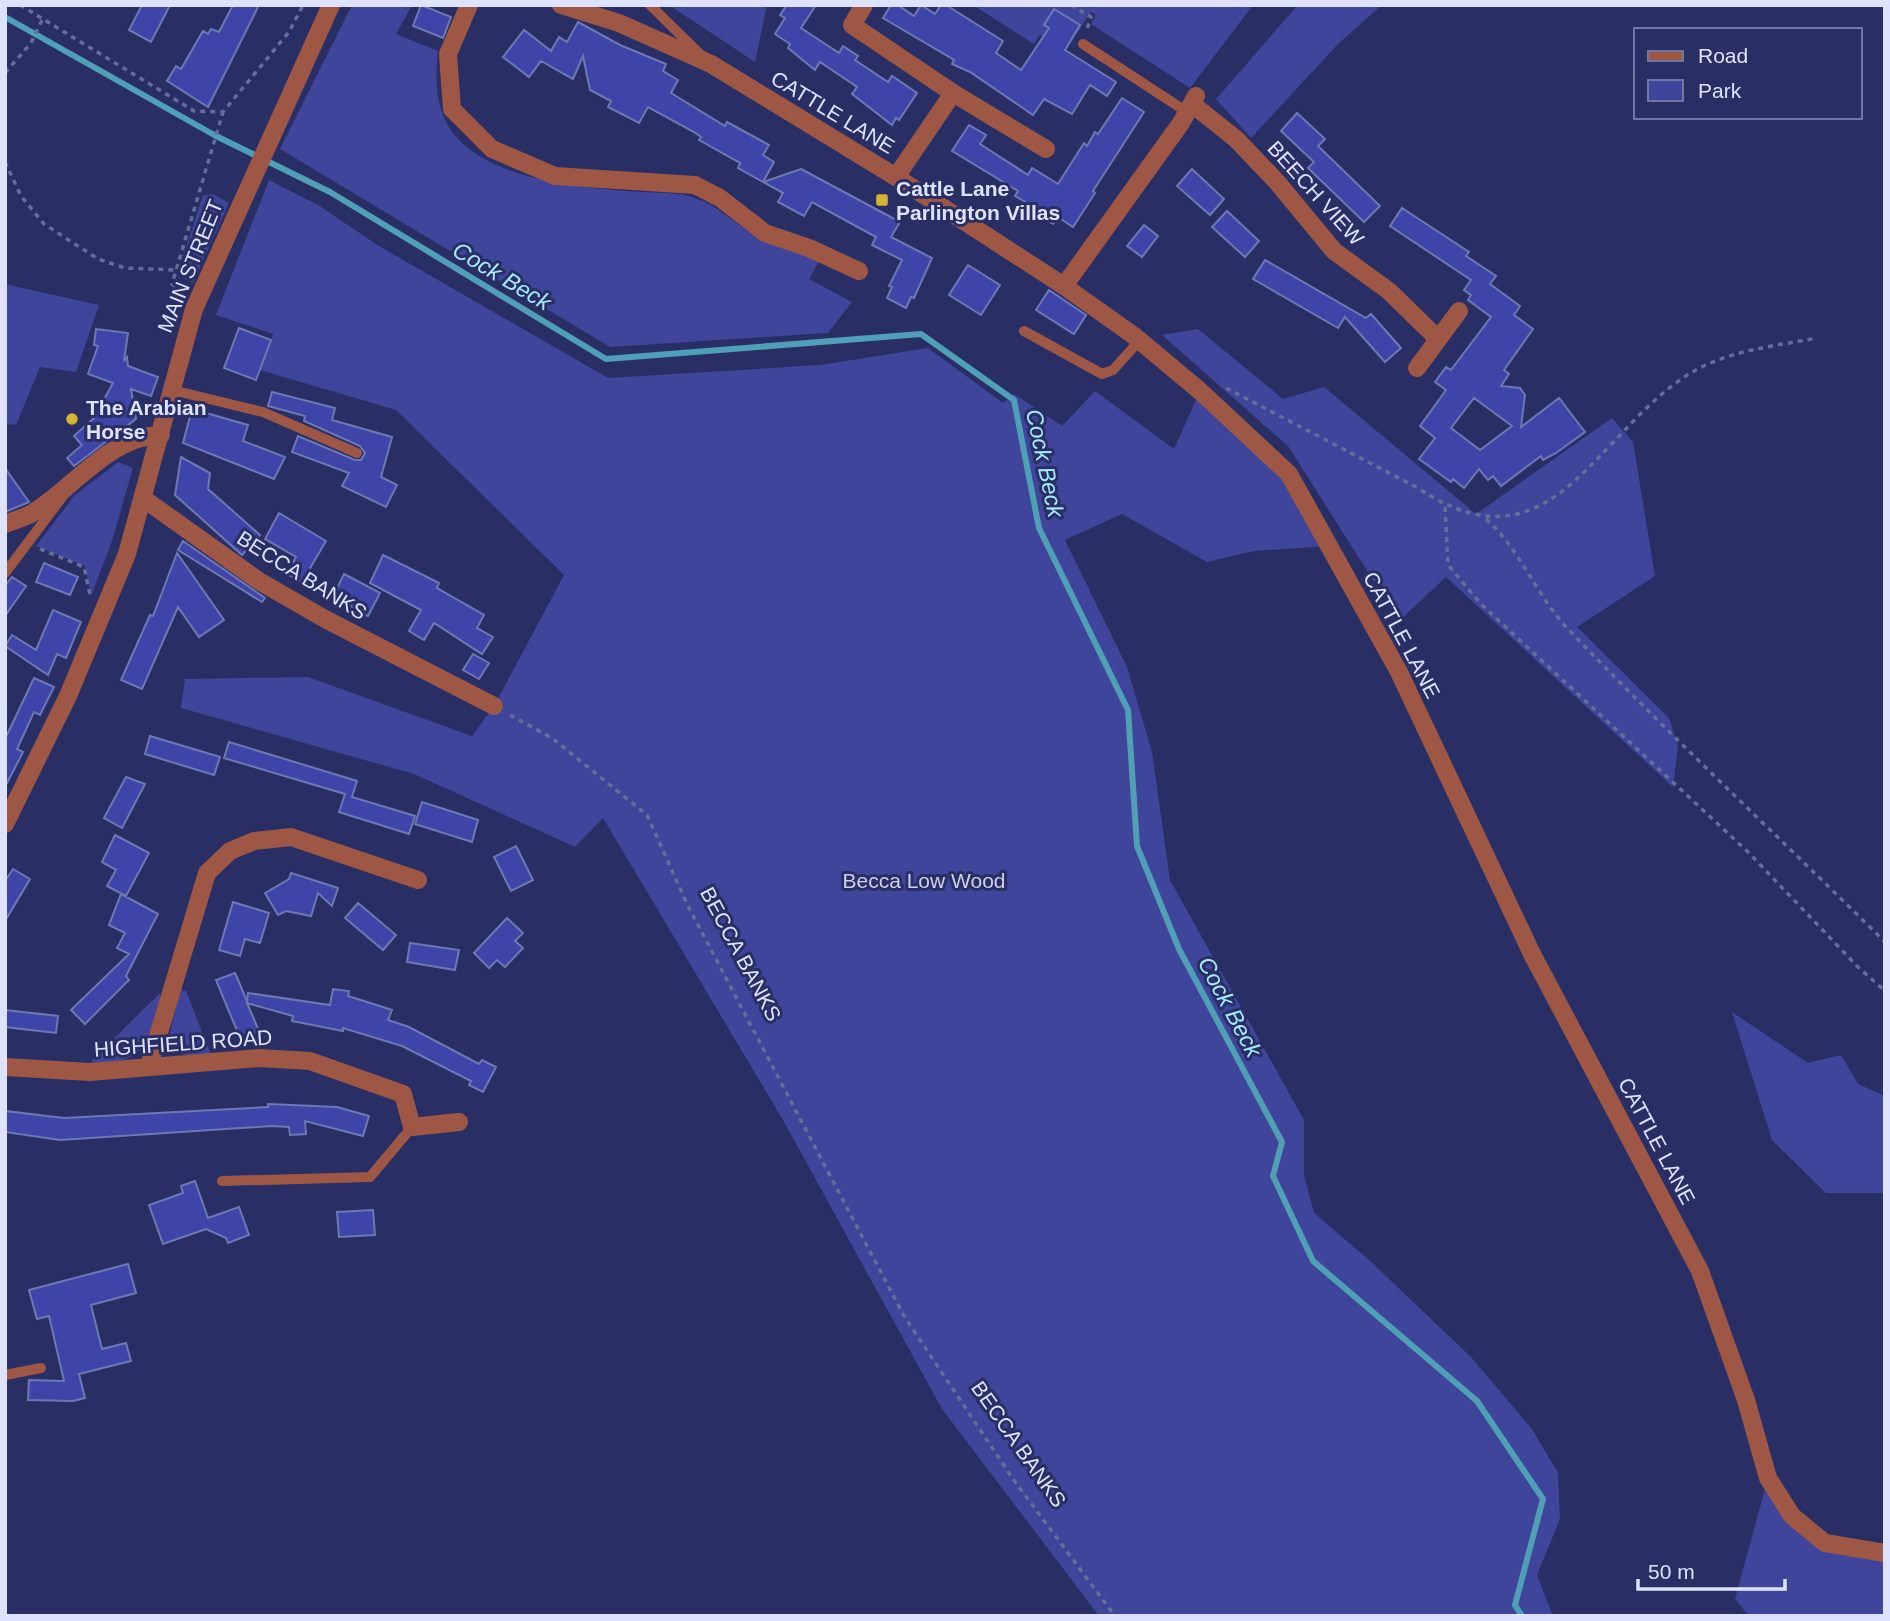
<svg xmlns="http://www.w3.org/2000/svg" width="1890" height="1621" viewBox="0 0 1890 1621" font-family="Helvetica,sans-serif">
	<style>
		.green { fill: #3e459a }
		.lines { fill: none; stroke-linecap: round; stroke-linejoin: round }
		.stream { stroke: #4f9fb7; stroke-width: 6 }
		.building { fill: #3e44a8; stroke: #6d78b4; stroke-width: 2; fill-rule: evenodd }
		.path { stroke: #676d99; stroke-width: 3.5; stroke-dasharray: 5 5; stroke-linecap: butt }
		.service { stroke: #9e5745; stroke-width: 10 }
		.minor { stroke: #9e5745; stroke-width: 18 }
		.tertiary { stroke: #9e5745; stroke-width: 18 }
		.poi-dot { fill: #d4b635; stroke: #292f64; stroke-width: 2.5 }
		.labels { text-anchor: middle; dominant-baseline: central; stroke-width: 6; stroke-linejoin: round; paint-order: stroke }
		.street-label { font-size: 21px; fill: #dde3fe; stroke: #292f64 }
		.poi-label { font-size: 21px; font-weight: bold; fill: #dde3fe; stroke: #292f64; text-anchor: start }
		.park-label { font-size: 21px; fill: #cbd1ec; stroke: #292f64 }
		.water-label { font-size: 23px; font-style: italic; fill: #a2eafc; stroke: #292f64 }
	</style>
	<rect width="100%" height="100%" fill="#292f64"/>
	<path class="green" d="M 352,5 L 412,5 L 396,34 L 438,51 C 436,70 435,90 441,109 C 464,190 616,190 681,194 C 717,203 724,216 753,234 C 773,246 799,252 820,260 L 809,279 L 852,302 L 828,333 L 610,347 L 280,149 Z
		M 669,5 L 767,5 L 755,62 Z
		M 973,5 L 1253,5 L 1190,88 L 1091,24 L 1096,15 L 1091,12 L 1065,51 L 1040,35 L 1034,44 Z
		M 1298,5 L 1382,5 L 1339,43 L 1251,138 L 1216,99 Z
		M 269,180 L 318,205 L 379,246 L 608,378 L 820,365 L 928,348 L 1003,403 L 1014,394 L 1062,426 L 1095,391 L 1174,449 L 1200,391 L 1289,474 L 1328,546 L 1254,551 L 1207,562 L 1122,514 L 1065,540 L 1127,667 L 1152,752 L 1170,880 L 1304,1120 L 1304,1175 L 1314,1213 L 1368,1259 L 1471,1357 L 1532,1429 L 1558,1473 L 1560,1519 L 1537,1575 L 1553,1616 L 1099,1616 L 942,1409 L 783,1120 L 603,818 L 575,847 L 414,774 L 181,708 L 185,679 L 308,677 L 472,736 L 494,706 L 564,575 L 396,410 L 260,370 L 273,334 L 216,315 Z
		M 213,194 L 229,203 L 193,283 L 185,279 L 179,269 L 203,195 Z
		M 5,284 L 99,305 L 76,372 L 40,367 L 16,425 L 5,424 Z
		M 1198,329 L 1283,399 L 1324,387 L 1476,514 L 1612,418 L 1633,442 L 1655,576 L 1577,627 L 1669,718 L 1678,747 L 1673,787 L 1446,577 L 1399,621 L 1288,446 L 1162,335 Z
		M 118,462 L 133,468 L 112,541 L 91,596 L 85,566 L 36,546 L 75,495 Z
		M 180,990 L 186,991 L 211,1055 C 193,1056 178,1059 168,1041 Z
		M 160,993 C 162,999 157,1010 155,1019 C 143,1059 133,1060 93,1064 L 92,1060 Z
		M 1732,1012 L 1808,1063 L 1841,1055 L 1858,1084 L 1885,1096 L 1885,1193 L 1826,1193 L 1772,1140 Z
		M 1768,1478 L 1825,1543 L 1885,1553 L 1885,1616 L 1749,1616 L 1735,1599 Z"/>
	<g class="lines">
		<path class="stream" d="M 5,17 L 216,136 L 330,192 L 606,359 L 921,334 L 1014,400 L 1039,528 L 1128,710 L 1137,846 L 1179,949 L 1282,1142 L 1273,1176 L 1313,1261 L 1477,1401 L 1543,1499 L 1515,1605 L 1522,1616"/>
	</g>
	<path class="building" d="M 142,5 L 170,5 L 151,42 L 129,30 Z
		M 233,5 L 259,5 L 208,107 L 167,81 L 176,66 L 181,69 L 203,31 L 208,34 L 211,29 L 219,32 Z
		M 421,5 L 451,17 L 443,38 L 413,26 Z
		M 787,5 L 816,5 L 801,28 L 839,53 L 843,46 L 858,56 L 855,60 L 888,82 L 892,76 L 917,93 L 899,120 L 896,118 L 892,125 L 852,94 L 857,87 L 820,62 L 815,70 L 788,48 L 790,44 L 775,34 L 785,18 L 780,15 Z
		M 891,5 L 898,5 L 914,16 L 921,5 L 935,14 L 941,5 L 946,5 L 1003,41 L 996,53 L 1021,70 L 1049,28 L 1044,25 L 1054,9 L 1080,25 L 1065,50 L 1116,82 L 1107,96 L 1090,85 L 1072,114 L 1044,99 L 1033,115 L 970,72 L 952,64 L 954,60 L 883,18 Z
		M 578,22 L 620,45 L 666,64 L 663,71 L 678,80 L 671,93 L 725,126 L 727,122 L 769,145 L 763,155 L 774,162 L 763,182 L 738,168 L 740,163 L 699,140 L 701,137 L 694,132 L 648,107 L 639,123 L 608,107 L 611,101 L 590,90 L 583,56 L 573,79 L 541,61 L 529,77 L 503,57 L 524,30 L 551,51 L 559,37 L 567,42 Z
		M 1122,98 L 1144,112 L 1093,191 L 1095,193 L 1073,227 L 1058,217 L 1053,224 L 1027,207 L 1029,204 L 1015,196 L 1018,191 L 952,151 L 969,125 L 986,135 L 980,144 L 1028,175 L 1032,168 L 1058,184 L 1084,143 L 1087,146 L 1095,132 L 1098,134 Z
		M 1297,113 L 1325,139 L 1318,146 L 1380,206 L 1364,222 L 1308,168 L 1314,162 L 1281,131 Z
		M 801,169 L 900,222 L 891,237 L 932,258 L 914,298 L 911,297 L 906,308 L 887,298 L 892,287 L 889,286 L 902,260 L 872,245 L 876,237 L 812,202 L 804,216 L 778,202 L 783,193 L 763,182 Z
		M 1192,169 L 1224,199 L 1210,215 L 1177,186 Z
		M 1402,208 L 1469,252 L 1466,256 L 1496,276 L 1490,284 L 1520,306 L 1514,315 L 1533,329 L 1504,370 L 1509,374 L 1501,386 L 1520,388 L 1525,395 L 1521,427 L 1559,398 L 1585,432 L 1556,453 L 1543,460 L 1541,456 L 1501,486 L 1493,476 L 1488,480 L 1479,469 L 1464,488 L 1453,479 L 1451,482 L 1419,459 L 1435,438 L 1420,426 L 1446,390 L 1435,382 L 1446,367 L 1451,370 L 1491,317 L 1468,300 L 1471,295 L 1464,290 L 1471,280 L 1390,226 ZM 1474,398 L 1512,426 L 1480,450 L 1451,428 Z
		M 1227,211 L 1259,241 L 1245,257 L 1212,227 Z
		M 1144,225 L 1158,236 L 1142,257 L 1127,246 Z
		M 1265,260 L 1366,318 L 1371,314 L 1401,348 L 1385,362 L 1345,317 L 1338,328 L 1253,279 Z
		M 968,265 L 1000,285 L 981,315 L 949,295 Z
		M 1049,290 L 1086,315 L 1074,334 L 1036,310 Z
		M 239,328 L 271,340 L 256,380 L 224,368 Z
		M 96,329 L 128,333 L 124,361 L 127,357 L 128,366 L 158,377 L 151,396 L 131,389 L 136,419 L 74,466 L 67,458 L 82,445 L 74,436 L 94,418 L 113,383 L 88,374 L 98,346 L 94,345 Z
		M 272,392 L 335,408 L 332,420 L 392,437 L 381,477 L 397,485 L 386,507 L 342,486 L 349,473 L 292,452 L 298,436 L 355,460 L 361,460 L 365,453 L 360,446 L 304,421 L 305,416 L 268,406 Z
		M 192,409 L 248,425 L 243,441 L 285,457 L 274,479 L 183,443 Z
		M 181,457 L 210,473 L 208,489 L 260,535 L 242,555 L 175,495 Z
		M 5,468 L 29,502 L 5,512 Z
		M 279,513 L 326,541 L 302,582 L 287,574 L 296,557 L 265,539 Z
		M 183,541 L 265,598 L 262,602 L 178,550 Z
		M 177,553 L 224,620 L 199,637 L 178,607 L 142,689 L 121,680 L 150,615 L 153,616 Z
		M 383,555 L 439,583 L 437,588 L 484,615 L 477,628 L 493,637 L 482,654 L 434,623 L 424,640 L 409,631 L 421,610 L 370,583 Z
		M 44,563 L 78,577 L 70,595 L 36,582 Z
		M 344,574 L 380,593 L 368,616 L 333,596 Z
		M 12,577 L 26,586 L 5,616 L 5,586 Z
		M 53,610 L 81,622 L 66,658 L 57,654 L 48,675 L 5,646 L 12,635 L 36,650 Z
		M 473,654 L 489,663 L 479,679 L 463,670 Z
		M 34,678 L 54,687 L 40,715 L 34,712 L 17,749 L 23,752 L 5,787 L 5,739 Z
		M 150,736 L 220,757 L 214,775 L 145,754 Z
		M 229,742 L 357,781 L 352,797 L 415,816 L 409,834 L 339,812 L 345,794 L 224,758 Z
		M 126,777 L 145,784 L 122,828 L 104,818 Z
		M 422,802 L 478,820 L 472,842 L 415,824 Z
		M 115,835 L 149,853 L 126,896 L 107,886 L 116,870 L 102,862 Z
		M 516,846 L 533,880 L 511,891 L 494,857 Z
		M 13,869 L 30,879 L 5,921 L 5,881 Z
		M 291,873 L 338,888 L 332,906 L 318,893 L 311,916 L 286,911 L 278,915 L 265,893 L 289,879 Z
		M 121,894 L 158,914 L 126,976 L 129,980 L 85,1024 L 71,1010 L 129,954 L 117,948 L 125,933 L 109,925 Z
		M 233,902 L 269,913 L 260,943 L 245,939 L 240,956 L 219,950 Z
		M 358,903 L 396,935 L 383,950 L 345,918 Z
		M 507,918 L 523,933 L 515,941 L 523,948 L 505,967 L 497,960 L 489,968 L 474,953 Z
		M 410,943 L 459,950 L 455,970 L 407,962 Z
		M 235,973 L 247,1001 L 248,993 L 330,1005 L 333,989 L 349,991 L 348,996 L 392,1010 L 388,1020 L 409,1027 L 479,1064 L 482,1060 L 496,1067 L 483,1092 L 469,1085 L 471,1081 L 402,1046 L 343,1028 L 343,1031 L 292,1021 L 293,1016 L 247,1003 L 259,1031 L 240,1038 L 216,980 Z
		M 5,1010 L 58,1016 L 56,1033 L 5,1027 Z
		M 268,1104 L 337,1107 L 369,1116 L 363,1136 L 305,1121 L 306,1134 L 290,1135 L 289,1127 L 271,1126 L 60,1140 L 5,1132 L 5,1111 L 64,1118 L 268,1107 Z
		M 195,1181 L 208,1218 L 239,1207 L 249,1235 L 228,1243 L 226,1238 L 206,1229 L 163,1244 L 149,1205 L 183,1193 L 181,1186 Z
		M 373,1210 L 375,1235 L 339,1237 L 337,1212 Z
		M 128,1264 L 136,1293 L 91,1305 L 102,1349 L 126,1343 L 131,1361 L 79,1374 L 85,1398 L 73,1401 L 28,1400 L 29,1380 L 64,1381 L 49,1316 L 37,1319 L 29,1290 Z"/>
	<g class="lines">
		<path class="path" d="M 20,5 L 194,111 L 223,112 L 289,32 L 303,5
			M 1071,5 L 1091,17 L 1086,32
			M 5,73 L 31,43 L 43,18
			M 5,162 L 21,196 L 44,224 L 98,259 L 125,268 L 176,270
			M 184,292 L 172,284 L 223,112
			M 1226,388 L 1418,488 C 1546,574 1590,444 1680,380 C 1720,351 1770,347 1817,338
			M 1445,507 L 1448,565 L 1482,605 L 1747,851 L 1858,967 L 1885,991
			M 1486,519 C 1520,549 1536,595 1568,629 C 1670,736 1779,837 1885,942
			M 40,549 L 84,567 L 90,595
			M 510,715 L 552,738 L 647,815 L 687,904 L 904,1316 L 1013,1479 L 1115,1616"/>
		<path class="service" d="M 650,5 L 701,55
			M 1083,44 L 1187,112
			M 1024,331 L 1102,374 L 1113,370 L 1140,340
			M 172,390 L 263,412 L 357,453
			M 5,573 L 63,496
			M 222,1181 L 370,1177 L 412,1127
			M 5,1375 L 41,1368"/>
		<path class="minor" d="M 469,5 L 448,54 L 452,109 L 492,149 L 555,176 L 695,185 L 720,198 L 765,233 L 809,248 L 859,271
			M 864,5 L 852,25 L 953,93 L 1046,149
			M 1192,104 L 1236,139 L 1277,182 L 1334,251 L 1389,291 L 1438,339
			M 896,177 L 953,93
			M 1064,286 L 1181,123 L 1196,96
			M 1417,368 L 1459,311
			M 144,499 L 259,581 L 325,619 L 494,706
			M 5,524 C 13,521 23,518 31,514 C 73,489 109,436 161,435
			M 149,1066 L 207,873 L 230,851 L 254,841 L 291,837 L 418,880
			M 5,1067 L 90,1072 L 259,1058 L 310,1061 L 403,1094 L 412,1127 L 459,1122"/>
		<path class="tertiary" d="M 561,5 L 619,23 L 711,64 L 896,177 L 1064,286 L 1133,335 L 1200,391 L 1289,474 L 1399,672 L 1532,954 L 1700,1271 L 1746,1400 L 1768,1478 L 1792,1516 L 1825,1543 L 1885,1553
			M 5,824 L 68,696 L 127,554 L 194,309 L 331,5"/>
	</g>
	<g class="poi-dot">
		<rect x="875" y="193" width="14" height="14" rx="3.5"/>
		<circle cx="72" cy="419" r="7"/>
	</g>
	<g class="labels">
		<g class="street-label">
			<text transform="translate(833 112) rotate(31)">CATTLE LANE</text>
			<text transform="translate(1316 193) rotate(48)">BEECH VIEW</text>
			<text transform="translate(190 266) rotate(-68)">MAIN STREET</text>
			<text transform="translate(302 575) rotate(32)">BECCA BANKS</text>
			<text transform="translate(1402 635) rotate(62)">CATTLE LANE</text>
			<text transform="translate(741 954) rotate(62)">BECCA BANKS</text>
			<text transform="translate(183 1043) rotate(-4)">HIGHFIELD ROAD</text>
			<text transform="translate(1657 1141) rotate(62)">CATTLE LANE</text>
			<text transform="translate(1019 1444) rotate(55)">BECCA BANKS</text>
		</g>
		<g class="poi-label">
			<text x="896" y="188">Cattle Lane<tspan x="896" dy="24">Parlington Villas</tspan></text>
			<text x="86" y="407">The Arabian<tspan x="86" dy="24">Horse</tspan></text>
		</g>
		<g class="park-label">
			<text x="924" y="880">Becca Low Wood</text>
		</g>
		<g class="water-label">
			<text transform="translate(502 276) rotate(31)">Cock Beck</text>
			<text transform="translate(1045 463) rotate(78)">Cock Beck</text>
			<text transform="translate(1230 1007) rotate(62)">Cock Beck</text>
		</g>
	</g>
	<rect width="1890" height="1621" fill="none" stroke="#dde3fe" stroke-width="14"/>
	<rect x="1634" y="28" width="228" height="91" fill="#292f64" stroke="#7177a2" stroke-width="2"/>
	<rect x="1648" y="51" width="35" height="10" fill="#9e5745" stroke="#7177a2" stroke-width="2"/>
	<text x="1698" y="63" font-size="21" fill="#dde3fe">Road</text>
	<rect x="1648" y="80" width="35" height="21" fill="#3e459a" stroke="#7177a2" stroke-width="2"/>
	<text x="1698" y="98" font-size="21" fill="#dde3fe">Park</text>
	<path d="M1638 1579v10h147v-10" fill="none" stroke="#dde3fe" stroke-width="3.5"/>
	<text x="1648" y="1579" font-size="21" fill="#dde3fe" stroke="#292f64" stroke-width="5" paint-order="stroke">50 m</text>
</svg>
